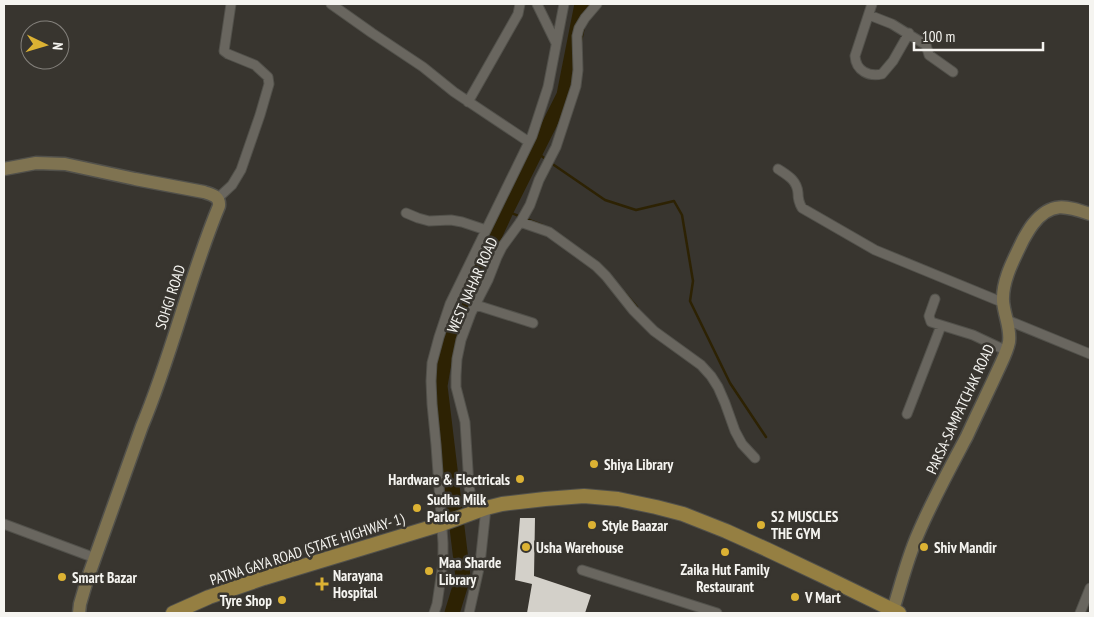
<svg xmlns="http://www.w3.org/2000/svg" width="1094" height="617" viewBox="0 0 1094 617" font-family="'PT Sans Narrow',sans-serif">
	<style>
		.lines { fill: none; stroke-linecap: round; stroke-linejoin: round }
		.stream { stroke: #2d2203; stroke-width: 2.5 }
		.river { stroke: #2d2203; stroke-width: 15 }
		.building { fill: #d3d0c9 }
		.street-casing { stroke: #52514b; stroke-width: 11 }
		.secondary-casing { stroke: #52514b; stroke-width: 15 }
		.primary-casing { stroke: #52514b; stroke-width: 16 }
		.street { stroke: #69665f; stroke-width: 9 }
		.secondary { stroke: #7f7351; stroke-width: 12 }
		.primary { stroke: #957f42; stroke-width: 14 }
		.poi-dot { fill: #dcb233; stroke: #38352f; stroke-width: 2 }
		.labels { text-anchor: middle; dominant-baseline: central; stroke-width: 5; stroke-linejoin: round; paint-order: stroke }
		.street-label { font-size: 15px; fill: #f5f4f0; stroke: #38352f }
		.poi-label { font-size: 15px; font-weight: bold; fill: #f5f4f0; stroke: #38352f; text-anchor: start }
	</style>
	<rect width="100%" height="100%" fill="#38352f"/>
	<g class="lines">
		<path class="stream" d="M 536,152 L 547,160
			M 551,163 L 605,200 L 636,210 L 674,201 L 682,215 L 693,281 L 690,301 L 730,383 L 766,437
			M 506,211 L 542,225
			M 625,293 L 637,307"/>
		<path class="river" d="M 452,613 L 463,577 L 440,386 L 444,362 L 460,310 L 506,211 L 564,95 L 582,4"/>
	</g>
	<path class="building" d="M 520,518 L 535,518 L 534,576 L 591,595 L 585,613 L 527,613 L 532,584 L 515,580 Z"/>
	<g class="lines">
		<g class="street-casing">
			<path id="street" d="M 331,4 L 372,33 L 423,67 L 454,92 L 529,142
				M 537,4 L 556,43
				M 872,4 L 855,56 C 856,71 869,77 882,74 L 893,61 L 909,33
				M 869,15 L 892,24 L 926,45 L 929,55 L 953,72
				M 468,102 L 518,14 L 520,4
				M 778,169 C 787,175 797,180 798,193 C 798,199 799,203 802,208 L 875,250 L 1004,303
				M 218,198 L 232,185 L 241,170 L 260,115 L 269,84 L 268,77 L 255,65 L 228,54 L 224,51 L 231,4
				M 406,213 L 418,218 L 429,221 L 451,220 L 462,222 L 486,230
				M 520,222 L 549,232 L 596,266 L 606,276 L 633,310 L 654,331 L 701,365 L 711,376 L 718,387 L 725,403 L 735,431 L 742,444 L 755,458
				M 935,299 L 929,316 L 931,322 L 973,335 L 1007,351
				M 476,305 L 533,323
				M 1007,320 L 1090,354
				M 907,414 L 941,326
				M 474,513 L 469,486 L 465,422 L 456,387 L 456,376 L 457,359 L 461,340 L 471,313 L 488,280 L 497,257 L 502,247 L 521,221 L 530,205 L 539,180 L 556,147 L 576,86 L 578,70 L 577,36 L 579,28 L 585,18 L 597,4
				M 4,524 L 95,558
				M 582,570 L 717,613
				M 434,613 L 437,604 L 443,563 L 443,543 L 436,445 L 432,404 L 431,381 L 432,363 L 439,337 L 450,304 L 532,136 L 548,87 L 564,4
				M 469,613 L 480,564 L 486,508
				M 1080,613 L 1090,588"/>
		</g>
		<g class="secondary-casing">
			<path id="secondary" d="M 4,169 L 36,163 L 65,164 L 135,179 L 204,192 C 212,195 220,196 219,206 C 189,278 172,355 142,426 L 87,580 L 80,604 L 79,613
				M 893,610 C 901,585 907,559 918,534 C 932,501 950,468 967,436 C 977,414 988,392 998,370 C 1002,361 1007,352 1009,342 C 1011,328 1004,315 1003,301 C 1002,280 1014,259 1023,240 C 1026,235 1029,229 1033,224 C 1051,201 1066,206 1090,214"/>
		</g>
		<g class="primary-casing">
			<path id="primary" d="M 173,613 L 209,597 L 264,578 L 442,524 L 486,508 L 502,504 L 545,499 L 584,496 L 618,499 L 656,507 L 683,514 L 726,531 L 768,550 L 825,577 L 899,613"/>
		</g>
		<use href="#street" class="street"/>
		<use href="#secondary" class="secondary"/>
		<use href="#primary" class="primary"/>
	</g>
	<g class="poi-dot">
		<circle cx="594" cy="464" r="5"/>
		<circle cx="520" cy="479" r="5"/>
		<circle cx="417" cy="508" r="5"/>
		<circle cx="592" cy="525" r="5"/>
		<circle cx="761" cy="525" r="5"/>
		<circle cx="526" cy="547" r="5"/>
		<circle cx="924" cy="547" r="5"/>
		<circle cx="725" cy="552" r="5"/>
		<circle cx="429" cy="571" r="5"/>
		<circle cx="62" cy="577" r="5"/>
		<path d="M319.5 576.5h5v5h5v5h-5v5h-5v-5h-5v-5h5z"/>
		<circle cx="795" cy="597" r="5"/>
		<circle cx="282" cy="600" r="5"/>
	</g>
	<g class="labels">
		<g class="street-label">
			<text transform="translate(472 285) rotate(-66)">WEST NAHAR ROAD</text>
			<text transform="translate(170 297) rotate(-72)">SOHGI ROAD</text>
			<text transform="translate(960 409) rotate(-65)">PARSA-SAMPATCHAK ROAD</text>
			<text transform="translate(307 549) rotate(-18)">PATNA GAYA ROAD (STATE HIGHWAY- 1)</text>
		</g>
		<g class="poi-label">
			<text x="604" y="464">Shiya Library</text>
			<text x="510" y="479" text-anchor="end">Hardware &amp; Electricals</text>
			<text x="427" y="499">Sudha Milk<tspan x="427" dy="17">Parlor</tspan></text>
			<text x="771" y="516">S2 MUSCLES<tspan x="771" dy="17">THE GYM</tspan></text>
			<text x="602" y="525">Style Baazar</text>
			<text x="536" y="547">Usha Warehouse</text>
			<text x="934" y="547">Shiv Mandir</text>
			<text x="439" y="562">Maa Sharde<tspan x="439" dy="17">Library</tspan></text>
			<text x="725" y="569" text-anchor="middle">Zaika Hut Family<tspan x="725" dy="17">Restaurant</tspan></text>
			<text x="333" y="575">Narayana<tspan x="333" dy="17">Hospital</tspan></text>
			<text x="72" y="577">Smart Bazar</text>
			<text x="805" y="597">V Mart</text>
			<text x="272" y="600" text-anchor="end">Tyre Shop</text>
		</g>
	</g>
	<rect width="1094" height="617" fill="none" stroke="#f5f4f0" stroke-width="10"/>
	<g transform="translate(45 45) rotate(95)"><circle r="24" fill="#38352f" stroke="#84817c"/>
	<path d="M0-4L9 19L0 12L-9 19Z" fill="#dcb233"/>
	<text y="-8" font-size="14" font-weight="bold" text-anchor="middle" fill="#f5f4f0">N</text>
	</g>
	<path d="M914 42v8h129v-8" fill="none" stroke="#f5f4f0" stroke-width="2.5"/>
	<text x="922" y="42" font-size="15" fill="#f5f4f0" stroke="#38352f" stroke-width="4" paint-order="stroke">100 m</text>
</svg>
